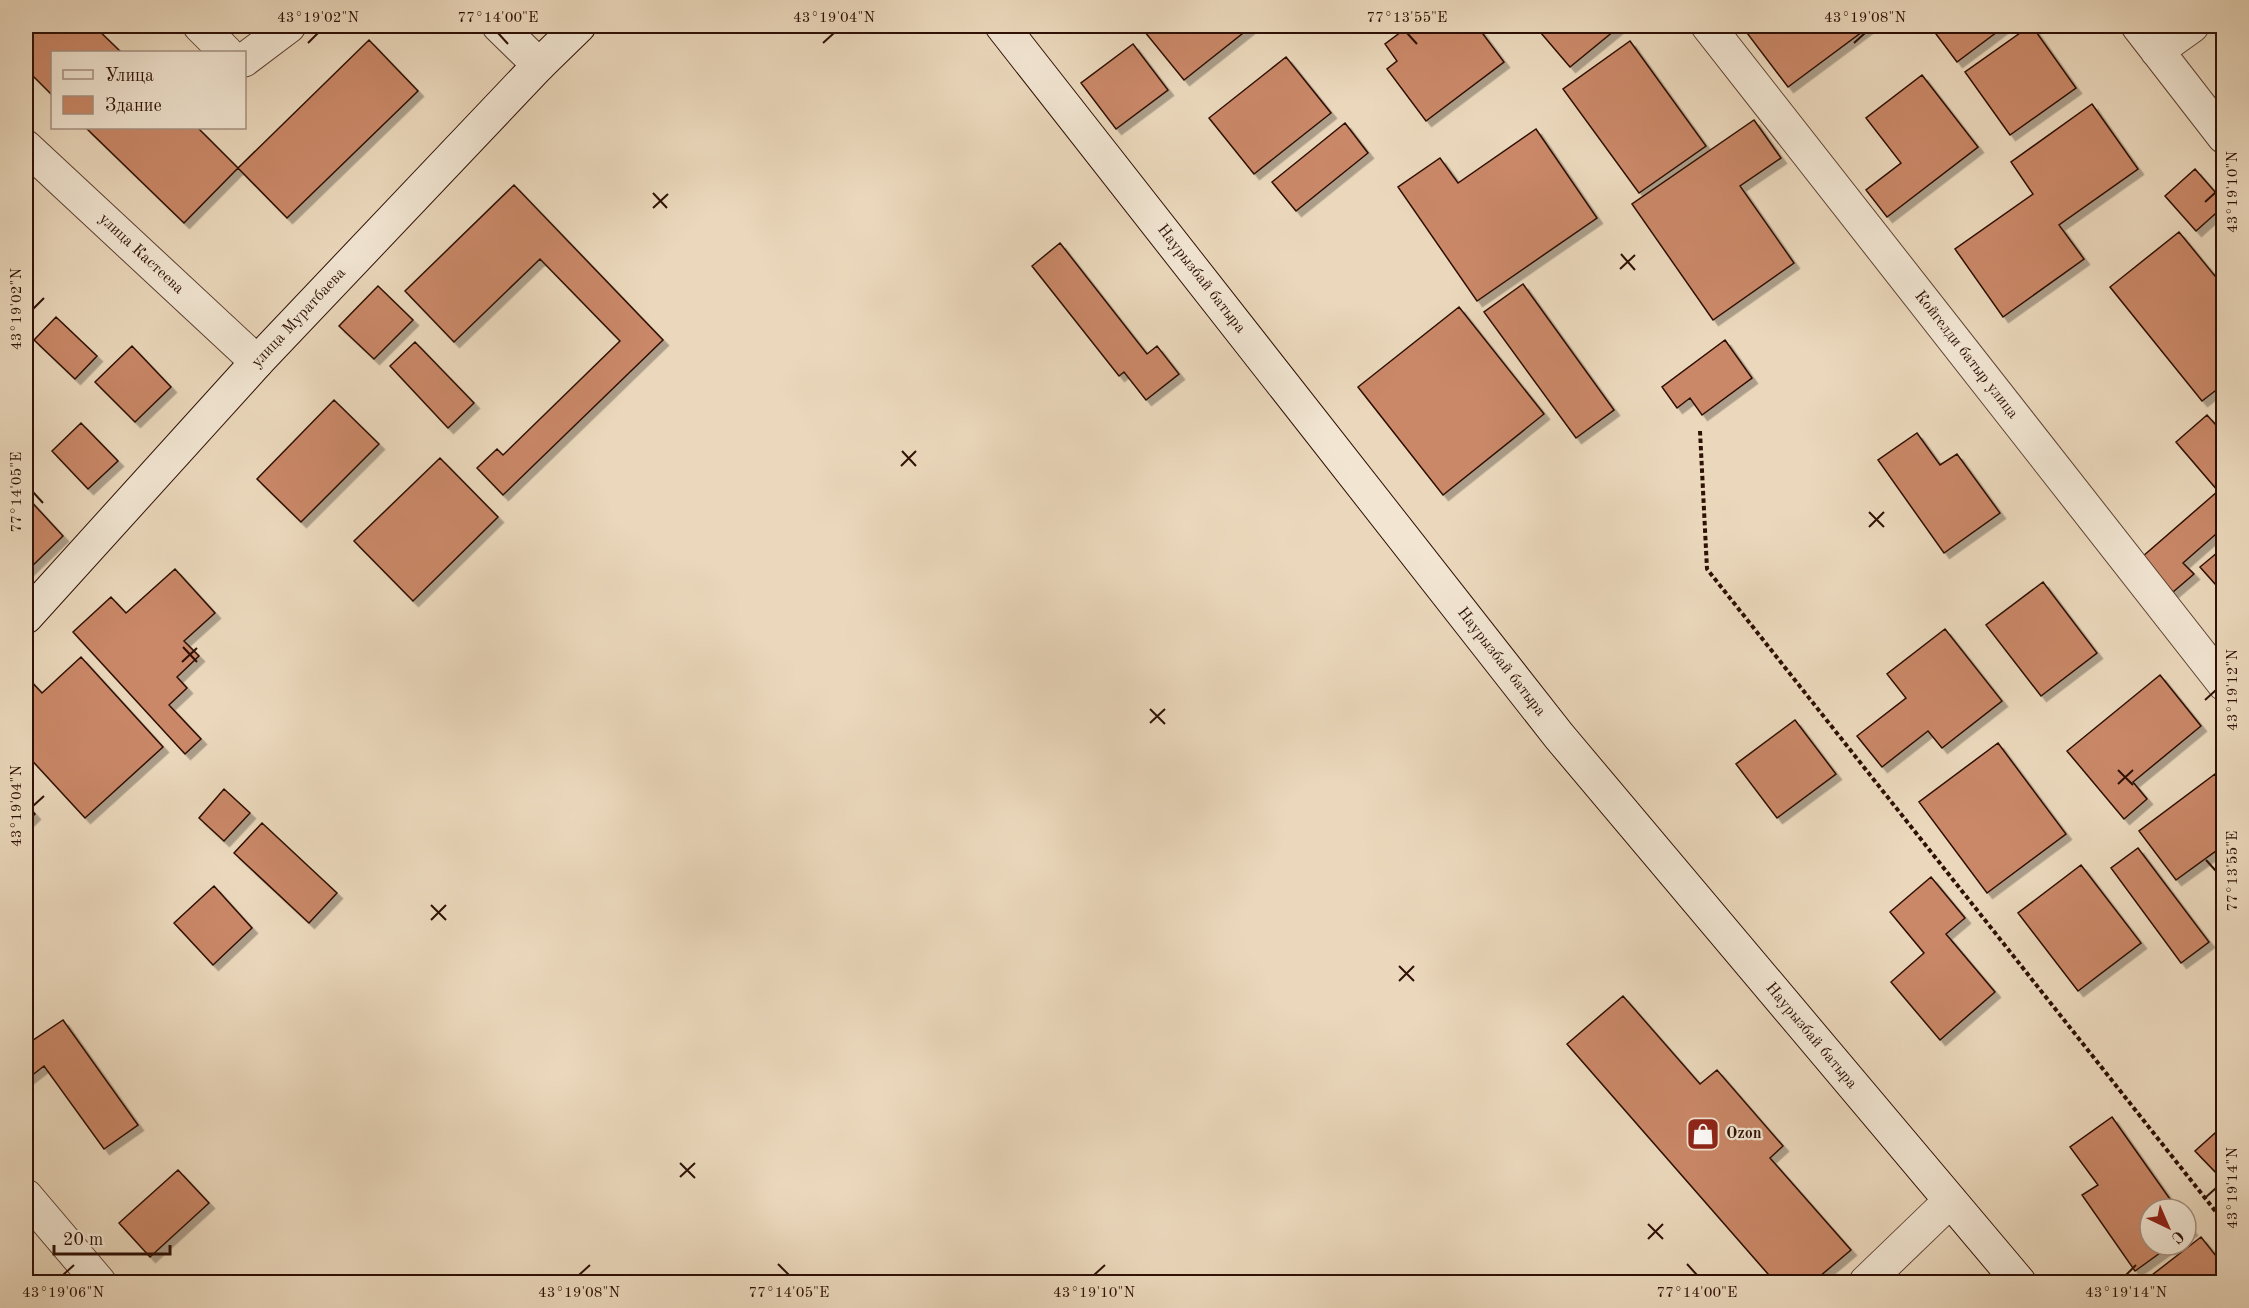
<svg xmlns="http://www.w3.org/2000/svg" width="2249" height="1308" viewBox="0 0 2249 1308" font-family="'Old Standard TT',serif">
	<style>
		.building { fill: #ca8867; stroke: #2e1005; stroke-width: 1.5; filter: url(#shadow) }
		.lines { fill: none; stroke-linecap: round; stroke-linejoin: round }
		.street-casing { stroke: #5d4233; stroke-width: 35 }
		.secondary-casing { stroke: #2e1005; stroke-width: 35 }
		.path { stroke: #2e1005; stroke-width: 4; stroke-dasharray: 4.5 3; stroke-linecap: butt }
		.street { stroke: #f2e6d3; stroke-width: 33 }
		.secondary { stroke: #f2e6d3; stroke-width: 33 }
		.ticks { fill: none; stroke: #2e1005; stroke-width: 2 }
		.labels { text-anchor: middle; dominant-baseline: central; stroke-width: 4.5; stroke-linejoin: round; paint-order: stroke }
		.street-label { font-size: 16px; fill: #2e1005; stroke: #f2e6d3 }
		.poi-label { font-size: 16px; font-weight: bold; fill: #2e1005; stroke: #f2e6d3; text-anchor: start }
		.neatline { fill: none; stroke: #2e1005; stroke-width: 2 }
		.ticks-label { font-size: 15px; text-anchor: middle; fill: #2e1005 }
	</style>
	<defs>
		<filter id="shadow"><feDropShadow dx="5.5" dy="5.5" stdDeviation="0" flood-color="#0004"/></filter>
	</defs>
	<rect width="100%" height="100%" fill="#ebd8bc"/>
	<filter id="stains"><feTurbulence type="fractalNoise" baseFrequency=".00333" numOctaves="4"/><feColorMatrix values="0 0 0 0 .2 0 0 0 0 .09 0 0 0 0 .02 0 0 0 .5 -.17"/></filter>
	<radialGradient id="worn" r=".72"><stop offset=".6" stop-color="#630" stop-opacity="0"/><stop offset="1" stop-color="#630" stop-opacity=".3"/></radialGradient>
	<path class="building" d="M 26,26 L 94,26 L 121,52 L 52,52 L 52,95 L 26,69 Z
		M 1140,26 L 1252,26 L 1184,80 Z
		M 1409,26 L 1477,26 L 1504,62 L 1426,121 L 1387,69 L 1397,61 L 1385,44 Z
		M 1535,26 L 1620,26 L 1570,67 Z
		M 1757,26 L 1870,26 L 1788,87 L 1747,33 Z
		M 1930,26 L 2005,26 L 1957,62 Z
		M 2030,26 L 2032,26 L 2076,88 L 2010,135 L 1965,72 Z
		M 369,40 L 418,91 L 287,218 L 238,168 Z
		M 1630,41 L 1706,146 L 1639,193 L 1563,89 Z
		M 1133,44 L 1168,90 L 1116,129 L 1081,83 Z
		M 1286,57 L 1331,113 L 1254,174 L 1209,118 Z
		M 1922,75 L 1978,147 L 1887,217 L 1866,190 L 1901,163 L 1866,118 Z
		M 2224,97 L 2224,126 L 2209,108 Z
		M 2092,104 L 2138,169 L 2059,225 L 2084,259 L 2003,317 L 1955,249 L 2033,194 L 2011,162 Z
		M 1754,120 L 1781,158 L 1740,186 L 1794,263 L 1713,320 L 1632,204 Z
		M 1345,123 L 1368,153 L 1296,211 L 1272,182 Z
		M 86,128 L 198,128 L 238,168 L 184,223 Z
		M 1536,129 L 1597,218 L 1477,301 L 1398,187 L 1440,158 L 1458,183 Z
		M 2195,169 L 2224,202 L 2224,206 L 2196,231 L 2165,196 Z
		M 514,185 L 663,340 L 503,495 L 477,468 L 497,449 L 503,455 L 620,341 L 540,259 L 454,342 L 405,291 Z
		M 2179,232 L 2224,287 L 2224,317 L 2219,321 L 2224,327 L 2224,384 L 2202,401 L 2110,287 Z
		M 1060,243 L 1147,354 L 1157,346 L 1179,374 L 1146,400 L 1124,372 L 1119,376 L 1032,266 Z
		M 1523,284 L 1614,410 L 1576,438 L 1484,312 Z
		M 378,286 L 413,320 L 374,359 L 339,326 Z
		M 1459,307 L 1544,414 L 1443,495 L 1358,387 Z
		M 56,317 L 97,356 L 75,379 L 34,340 Z
		M 1725,340 L 1752,378 L 1702,415 L 1690,398 L 1677,408 L 1662,387 Z
		M 415,342 L 474,403 L 448,428 L 390,366 Z
		M 132,346 L 171,387 L 135,422 L 95,382 Z
		M 334,400 L 379,444 L 301,522 L 257,479 Z
		M 2207,415 L 2224,434 L 2224,527 L 2183,563 L 2194,574 L 2173,592 L 2142,557 L 2218,491 L 2176,442 Z
		M 81,423 L 118,461 L 88,489 L 52,451 Z
		M 1917,433 L 1940,465 L 1957,454 L 2000,513 L 1944,553 L 1878,460 Z
		M 440,458 L 498,517 L 413,601 L 354,541 Z
		M 26,496 L 63,536 L 26,572 Z
		M 2224,547 L 2224,594 L 2200,567 Z
		M 175,569 L 215,613 L 184,641 L 199,656 L 177,677 L 187,688 L 169,705 L 201,739 L 185,754 L 73,632 L 111,597 L 126,613 Z
		M 2043,582 L 2097,653 L 2041,696 L 1986,625 Z
		M 1945,629 L 2002,701 L 1942,748 L 1928,731 L 1882,767 L 1857,736 L 1906,698 L 1887,674 Z
		M 81,657 L 163,747 L 85,818 L 26,754 L 26,678 L 27,677 L 42,693 Z
		M 2160,675 L 2201,726 L 2133,782 L 2147,799 L 2124,819 L 2067,751 Z
		M 1795,720 L 1836,774 L 1777,818 L 1736,764 Z
		M 1998,743 L 2066,834 L 1987,893 L 1919,802 Z
		M 2215,774 L 2224,786 L 2224,845 L 2176,880 L 2139,831 Z
		M 224,789 L 250,813 L 224,841 L 199,818 Z
		M 26,804 L 35,814 L 26,823 Z
		M 262,823 L 337,893 L 309,923 L 234,853 Z
		M 2138,848 L 2209,942 L 2181,963 L 2111,868 Z
		M 2081,865 L 2141,943 L 2078,991 L 2018,913 Z
		M 1931,877 L 1965,918 L 1946,934 L 1995,992 L 1940,1040 L 1891,982 L 1924,953 L 1890,912 Z
		M 214,886 L 252,928 L 213,965 L 174,923 Z
		M 1623,996 L 1700,1084 L 1717,1070 L 1783,1146 L 1770,1158 L 1851,1250 L 1813,1282 L 1775,1282 L 1567,1044 Z
		M 63,1020 L 138,1125 L 104,1149 L 44,1066 L 26,1080 L 26,1045 Z
		M 2112,1117 L 2177,1209 L 2150,1209 L 2150,1245 L 2171,1245 L 2135,1271 L 2082,1195 L 2098,1185 L 2070,1147 Z
		M 2224,1125 L 2224,1178 L 2222,1179 L 2195,1151 Z
		M 178,1170 L 209,1203 L 150,1257 L 119,1223 Z
		M 2186,1222 L 2192,1230 L 2186,1234 Z
		M 2201,1237 L 2224,1266 L 2224,1282 L 2143,1282 Z
		M 1918,1276 L 1922,1282 L 1910,1282 Z"/>
	<g class="lines">
		<g class="street-casing">
			<path id="street" d="M 200,26 L 226,52
				M 499,26 L 539,65
				M 1708,26 L 2224,684
				M 2138,26 L 2224,137
				M 2157,51 L 2192,26
				M 244,60 L 289,26
				M 26,147 L 257,362
				M 26,1196 L 99,1282
				M 1866,1282 L 1950,1201"/>
		</g>
		<g class="secondary-casing">
			<path id="secondary" d="M 1002,26 L 1559,736 L 2019,1282
				M 26,617 L 257,362 L 539,65 L 579,26"/>
		</g>
		<path class="path" d="M 1700,431 L 1707,569 L 2224,1222"/>
		<use href="#street" class="street"/>
		<use href="#secondary" class="secondary"/>
	</g>
	<path class="ticks" d="M 498,33 L 508,44M 1407,33 L 1417,44M 308,43 L 318,33M 823,43 L 834,33M 1854,43 L 1865,33M 653,193 L 667,208M 2205,202 L 2216,192M 653,208 L 668,194M 1621,254 L 1635,270M 1620,269 L 1635,255M 33,309 L 44,298M 902,451 L 916,466M 901,466 L 916,451M 33,492 L 43,503M 1869,512 L 1884,527M 1869,527 L 1884,512M 183,647 L 197,662M 182,662 L 197,648M 2205,700 L 2216,690M 1150,709 L 1165,724M 1150,723 L 1165,709M 2118,770 L 2133,785M 2118,784 L 2133,770M 33,806 L 44,796M 2206,860 L 2216,871M 431,905 L 446,920M 431,920 L 446,905M 1399,966 L 1414,981M 1399,981 L 1414,966M 680,1163 L 695,1178M 680,1177 L 695,1163M 2205,1198 L 2216,1188M 1648,1224 L 1663,1239M 1648,1239 L 1663,1224M 778,1264 L 789,1275M 1687,1264 L 1697,1275M 63,1275 L 74,1265M 579,1275 L 590,1265M 1094,1275 L 1105,1265M 2126,1275 L 2136,1265"/>
	<defs>
		<g id="shop-square" transform="scale(1.725)"><rect x="-9" y="-9" width="18" height="18" rx="4" fill="#8f2418" stroke="#f2e6d3"/><path d="M-5-2.5h2.3a2.7 3.5 0 0 1 5.4 0H5L5.5 6h-11ZM-1.5-2.5h3a1.5 2.3 0 0 0-3 0Z" fill="#fff"/></g>
	</defs>
	<g fill-rule="evenodd">
		<use href="#shop-square" x="1703" y="1134"/>
	</g>
	<g class="labels">
		<g class="street-label">
			<text transform="translate(141 254) rotate(43)">улица Кастеева</text>
			<text transform="translate(1201 279) rotate(52)">Наурызбай батыра</text>
			<text transform="translate(299 318) rotate(-47)">улица Муратбаева</text>
			<text transform="translate(1966 355) rotate(52)">Койгелди батыр улица</text>
			<text transform="translate(1501 662) rotate(52)">Наурызбай батыра</text>
			<text transform="translate(1811 1036) rotate(50)">Наурызбай батыра</text>
		</g>
		<g class="poi-label">
			<text x="1726" y="1134">Ozon</text>
		</g>
	</g>
	<rect width="2249" height="1308" fill="none" stroke="#ebd8bc" stroke-width="66"/>
	<rect x="51" y="51" width="195" height="78" fill="#f2e6d3" stroke="#a49081" stroke-width="1.5"/>
	<rect x="63" y="70" width="30" height="9" fill="#f2e6d3" stroke="#a49081" stroke-width="1.5"/>
	<text x="105" y="81" font-size="18" fill="#2e1005">Улица</text>
	<rect x="63" y="96" width="30" height="18" fill="#ca8867" stroke="#a49081" stroke-width="1.5"/>
	<text x="105" y="111" font-size="18" fill="#2e1005">Здание</text>
	<g transform="translate(2168 1227) rotate(136)"><circle r="28" fill="#f2e6d3" stroke="#a49081" stroke-width="1.5"/>
	<path d="M0-4.5L10 22L0 15L-10 22Z" fill="#8f2418"/>
	<text y="-9" font-size="16" font-weight="bold" text-anchor="middle" fill="#2e1005">С</text>
	</g>
	<path d="M54 1245v9h116v-9" fill="none" stroke="#2e1005" stroke-width="3"/>
	<text x="63" y="1245" font-size="18" fill="#2e1005" stroke="#f2e6d3" stroke-width="4.5" paint-order="stroke">20 m</text>
	<rect x="33" y="33" width="2183" height="1242" class="neatline"/>
	<g class="ticks-label">
		<text x="318" y="22">43°19'02"N</text>
		<text x="498" y="22">77°14'00"E</text>
		<text x="834" y="22">43°19'04"N</text>
		<text x="1407" y="22">77°13'55"E</text>
		<text x="1865" y="22">43°19'08"N</text>
		<text transform="translate(2232 192) rotate(-90)" y="5">43°19'10"N</text>
		<text transform="translate(16 309) rotate(-90)" y="5">43°19'02"N</text>
		<text transform="translate(16 492) rotate(-90)" y="5">77°14'05"E</text>
		<text transform="translate(2232 690) rotate(-90)" y="5">43°19'12"N</text>
		<text transform="translate(16 806) rotate(-90)" y="5">43°19'04"N</text>
		<text transform="translate(2232 871) rotate(-90)" y="5">77°13'55"E</text>
		<text transform="translate(2232 1188) rotate(-90)" y="5">43°19'14"N</text>
		<text x="63" y="1297">43°19'06"N</text>
		<text x="579" y="1297">43°19'08"N</text>
		<text x="789" y="1297">77°14'05"E</text>
		<text x="1094" y="1297">43°19'10"N</text>
		<text x="1697" y="1297">77°14'00"E</text>
		<text x="2126" y="1297">43°19'14"N</text>
	</g>
	<rect width="100%" height="100%" filter="url(#stains)"/>
	<rect width="100%" height="100%" fill="url(#worn)"/>
</svg>
